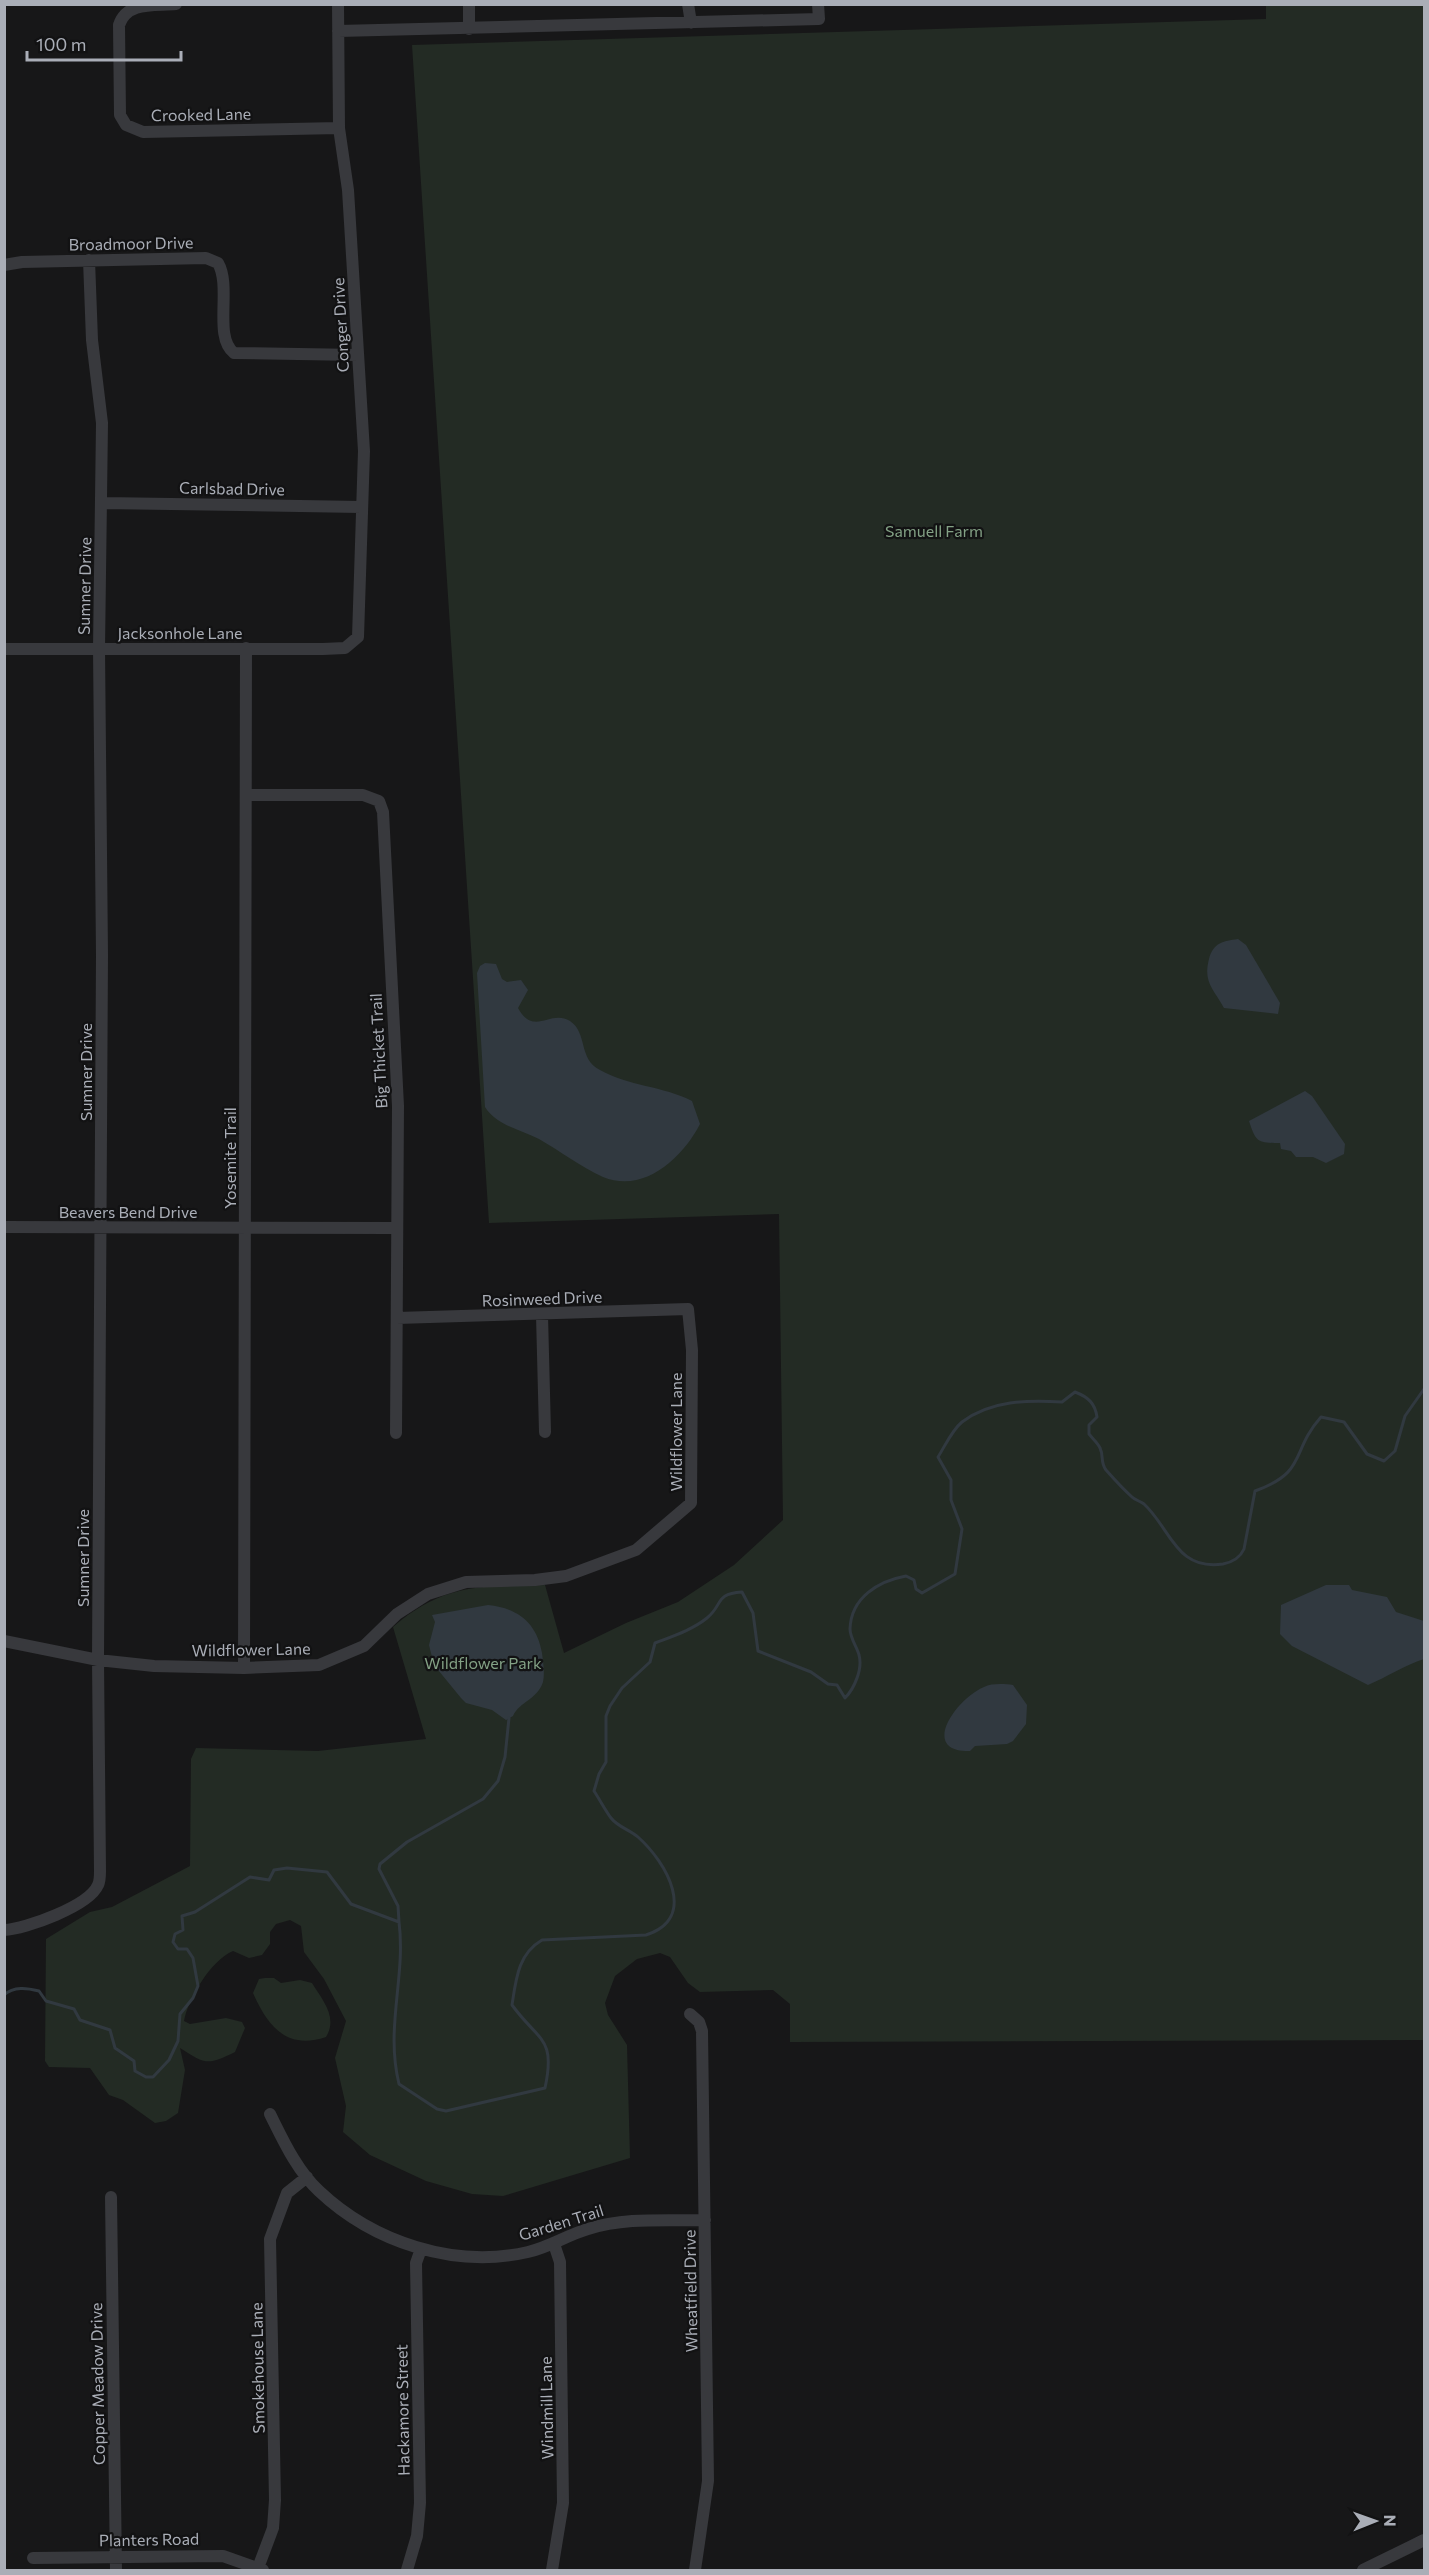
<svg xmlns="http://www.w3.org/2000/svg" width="1429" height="2575" viewBox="0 0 1429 2575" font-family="Commissioner,sans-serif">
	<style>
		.green { fill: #232b24 }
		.water { fill: #313940 }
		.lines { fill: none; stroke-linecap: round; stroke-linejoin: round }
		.stream { stroke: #313940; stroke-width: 3 }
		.minor { stroke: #38393d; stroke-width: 12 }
		.labels { text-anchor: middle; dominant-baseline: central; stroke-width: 4.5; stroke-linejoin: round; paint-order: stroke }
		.street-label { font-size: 16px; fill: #aaaeb7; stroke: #121213 }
		.park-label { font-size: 16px; fill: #83a185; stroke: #121213 }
	</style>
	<rect width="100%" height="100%" fill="#171718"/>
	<path class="green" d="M 1266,5 L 1424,5 L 1424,2040 L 790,2042 L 790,2004 L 773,1990 L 700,1992 L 688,1983 L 670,1957 L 660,1953 L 637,1959 L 615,1976 L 605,2003 L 608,2015 L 627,2045 L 630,2158 L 503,2196 L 472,2194 L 426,2181 L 370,2155 L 343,2132 L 346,2106 L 335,2058 L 346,2021 L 324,1979 L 304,1952 L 301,1926 L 290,1920 L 276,1924 L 270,1932 L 270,1944 L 262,1955 L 249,1958 L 233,1951 C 211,1960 188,1999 184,2021 L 190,2024 L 226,2018 L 242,2022 L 245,2028 L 235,2052 C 207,2066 205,2064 180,2048 L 185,2070 L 178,2113 L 166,2121 L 155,2123 L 123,2100 L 109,2095 L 90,2068 L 49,2067 L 45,2061 L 46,1939 L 90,1912 L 112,1907 L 190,1866 L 191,1759 L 196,1748 L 318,1751 L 426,1739 L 393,1627 C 444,1583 481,1586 545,1585 L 564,1653 L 626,1623 L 678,1602 L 734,1565 L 783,1520 L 779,1214 L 489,1223 L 412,45 L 1266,19 Z
		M 265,1978 L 274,1978 L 281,1983 L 300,1980 L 312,1983 C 323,2001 338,2017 326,2037 C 287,2050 268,2027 253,1993 L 259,1979 Z"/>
	<path class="water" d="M 1238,939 L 1246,945 L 1280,1003 L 1278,1014 L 1224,1008 C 1213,988 1203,982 1209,959 C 1213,943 1223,941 1238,939 Z
		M 485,963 L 496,964 L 502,979 L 507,982 L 521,980 L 528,990 L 518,1008 C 534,1037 550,1009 570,1021 C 588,1033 578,1059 600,1070 C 628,1086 663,1086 692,1101 L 700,1124 C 683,1157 645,1194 603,1177 C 581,1167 560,1151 539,1139 C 520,1129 497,1126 485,1107 L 477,973 L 480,966 Z
		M 1305,1091 L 1312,1096 L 1345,1144 L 1344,1154 L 1326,1163 L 1313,1157 L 1296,1157 L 1291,1151 L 1281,1149 L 1280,1143 C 1257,1143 1256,1142 1249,1121 Z
		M 1326,1585 L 1349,1585 L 1352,1590 L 1387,1597 L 1396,1612 L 1424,1621 L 1424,1659 C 1405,1665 1387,1677 1368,1685 L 1292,1646 L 1280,1634 L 1281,1605 Z
		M 488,1605 C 518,1608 537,1623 542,1653 C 543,1662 545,1673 543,1682 C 537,1700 520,1701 513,1716 L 506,1720 L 492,1710 L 466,1703 L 461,1698 L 434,1665 L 429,1645 L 435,1622 L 432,1615 Z
		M 1013,1685 L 1027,1705 L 1026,1724 L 1013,1741 L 1007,1744 L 975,1746 L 970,1751 C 918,1752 957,1698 984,1687 C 992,1683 1005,1684 1013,1685 Z"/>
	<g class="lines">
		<path class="stream" d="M 399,1922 L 398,1906 L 379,1869 L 380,1864 L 407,1842 L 483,1799 L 498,1781 L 505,1757 L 509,1718
			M 4,1995 C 14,1986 27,1988 39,1991 L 46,2001 L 74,2009 L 80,2020 L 110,2030 L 115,2048 L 134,2061 L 135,2071 L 146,2077 L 153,2077 L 169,2060 L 178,2041 L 180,2014 L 193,1998 L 198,1986 L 193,1958 L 187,1949 L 178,1949 L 173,1942 L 175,1934 L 183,1930 L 182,1916 L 195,1912 L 250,1877 L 269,1880 L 274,1870 L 287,1868 L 327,1872 L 351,1904 L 399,1922 C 406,1977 385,2027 399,2084 L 437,2109 L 446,2111 L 545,2088 C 556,2037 539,2042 512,2005 C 516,1979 518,1954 542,1940 L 646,1935 C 699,1918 666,1862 638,1837 C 630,1830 618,1827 611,1818 C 605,1810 600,1800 594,1791 L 599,1774 L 606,1762 L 606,1716 L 610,1706 L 622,1688 L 650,1662 L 655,1643 C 673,1636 692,1630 707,1618 C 724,1604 714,1594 742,1592 L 753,1613 L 758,1651 L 811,1672 L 828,1684 L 837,1685 L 845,1698 C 854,1689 863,1669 859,1655 C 857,1647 850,1638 850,1629 C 851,1597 879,1581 906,1576 L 914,1580 L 916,1589 L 922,1593 L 955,1574 L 962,1529 L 951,1500 L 951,1480 L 938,1457 C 945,1446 952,1430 962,1422 C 991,1400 1028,1400 1062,1402 L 1075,1392 C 1088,1397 1095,1403 1097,1417 L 1089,1425 L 1089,1434 C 1092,1438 1098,1443 1100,1448 C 1104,1456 1100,1462 1106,1470 C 1114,1479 1123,1489 1132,1497 C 1135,1500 1140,1501 1144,1504 C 1171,1529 1176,1571 1223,1564 C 1233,1562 1240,1558 1244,1549 L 1255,1491 C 1308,1472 1290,1452 1321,1417 L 1344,1422 L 1367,1454 L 1384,1461 L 1395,1451 L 1405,1416 L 1424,1389"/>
		<path class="minor" d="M 176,4 C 154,6 127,1 119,25 L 120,115 L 126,125 L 143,132 L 339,128
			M 688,4 L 691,23
			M 469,29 L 469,4
			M 338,31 L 819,19 L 818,4
			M 4,265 L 22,262 L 206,258 L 218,263 C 232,287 213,337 234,353 L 358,355
			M 103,503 L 361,507
			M 4,649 L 323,649 L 345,648 L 358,637 L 364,451 L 348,190 L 339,128 L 338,4
			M 247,795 L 363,795 L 379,801 L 383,812 L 398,1106 L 396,1433
			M 4,1227 L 396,1228
			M 542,1315 L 545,1432
			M 4,1641 L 98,1660 L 154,1666 L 244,1668 L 319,1665 L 364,1646 L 397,1614 L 428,1594 L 466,1582 L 535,1580 L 566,1576 L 636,1550 L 691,1503 L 692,1350 L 688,1309 L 397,1318
			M 244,1668 L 246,648
			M 4,1930 C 26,1929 89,1906 98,1885 C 100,1881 100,1875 100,1871 L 98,1660 L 102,955 L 99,649 L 102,423 L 92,340 L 89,260
			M 690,2014 L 699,2022 L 702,2031 L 708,2481 L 695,2570
			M 270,2114 C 283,2140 297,2171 319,2191 C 373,2242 454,2269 528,2252 C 550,2247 567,2235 588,2229 C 626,2217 666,2221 705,2220
			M 111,2197 L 116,2570
			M 33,2558 L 223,2556 L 263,2570
			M 258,2568 L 273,2528 L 275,2500 L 270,2239 L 287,2193 L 307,2177
			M 407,2570 L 417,2536 L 420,2503 L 416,2263 L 421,2249
			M 552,2570 L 563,2503 L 560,2262 L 554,2244
			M 1363,2570 L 1424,2540"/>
	</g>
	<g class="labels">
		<g class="street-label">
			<text transform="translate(201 114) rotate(-1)">Crooked Lane</text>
			<text transform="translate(131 243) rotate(-1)">Broadmoor Drive</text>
			<text transform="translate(340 325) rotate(-93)">Conger Drive</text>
			<text transform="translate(232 488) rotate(1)">Carlsbad Drive</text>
			<text transform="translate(84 586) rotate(-89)">Sumner Drive</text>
			<text x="180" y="632">Jacksonhole Lane</text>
			<text transform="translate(378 1051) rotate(-93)">Big Thicket Trail</text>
			<text transform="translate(85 1072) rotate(-90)">Sumner Drive</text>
			<text transform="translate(229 1158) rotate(-90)">Yosemite Trail</text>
			<text x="128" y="1211">Beavers Bend Drive</text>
			<text transform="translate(542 1298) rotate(-2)">Rosinweed Drive</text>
			<text transform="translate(675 1432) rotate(-90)">Wildflower Lane</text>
			<text transform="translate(82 1558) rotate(-90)">Sumner Drive</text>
			<text transform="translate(251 1649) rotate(-1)">Wildflower Lane</text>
			<text transform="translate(561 2222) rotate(-17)">Garden Trail</text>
			<text transform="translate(690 2291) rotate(-91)">Wheatfield Drive</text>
			<text transform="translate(257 2368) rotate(-91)">Smokehouse Lane</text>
			<text transform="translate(97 2384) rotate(-91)">Copper Meadow Drive</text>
			<text transform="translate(546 2408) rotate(-91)">Windmill Lane</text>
			<text transform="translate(402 2410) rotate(-91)">Hackamore Street</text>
			<text transform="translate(149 2539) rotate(-1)">Planters Road</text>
		</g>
		<g class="park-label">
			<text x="934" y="530">Samuell Farm</text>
			<text x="483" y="1662">Wildflower Park</text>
		</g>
	</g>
	<rect width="1429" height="2575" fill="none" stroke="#aaaeb7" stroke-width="12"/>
	<g transform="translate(1375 2521) rotate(89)" stroke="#121213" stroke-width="4.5" paint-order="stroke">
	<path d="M0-4.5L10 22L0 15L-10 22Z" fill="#aaaeb7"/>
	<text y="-9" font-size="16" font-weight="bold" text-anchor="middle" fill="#aaaeb7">N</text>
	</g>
	<path d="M27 51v9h154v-9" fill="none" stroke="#aaaeb7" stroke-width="3"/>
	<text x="36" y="51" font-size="18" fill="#aaaeb7" stroke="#121213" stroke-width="4.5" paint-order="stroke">100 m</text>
</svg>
